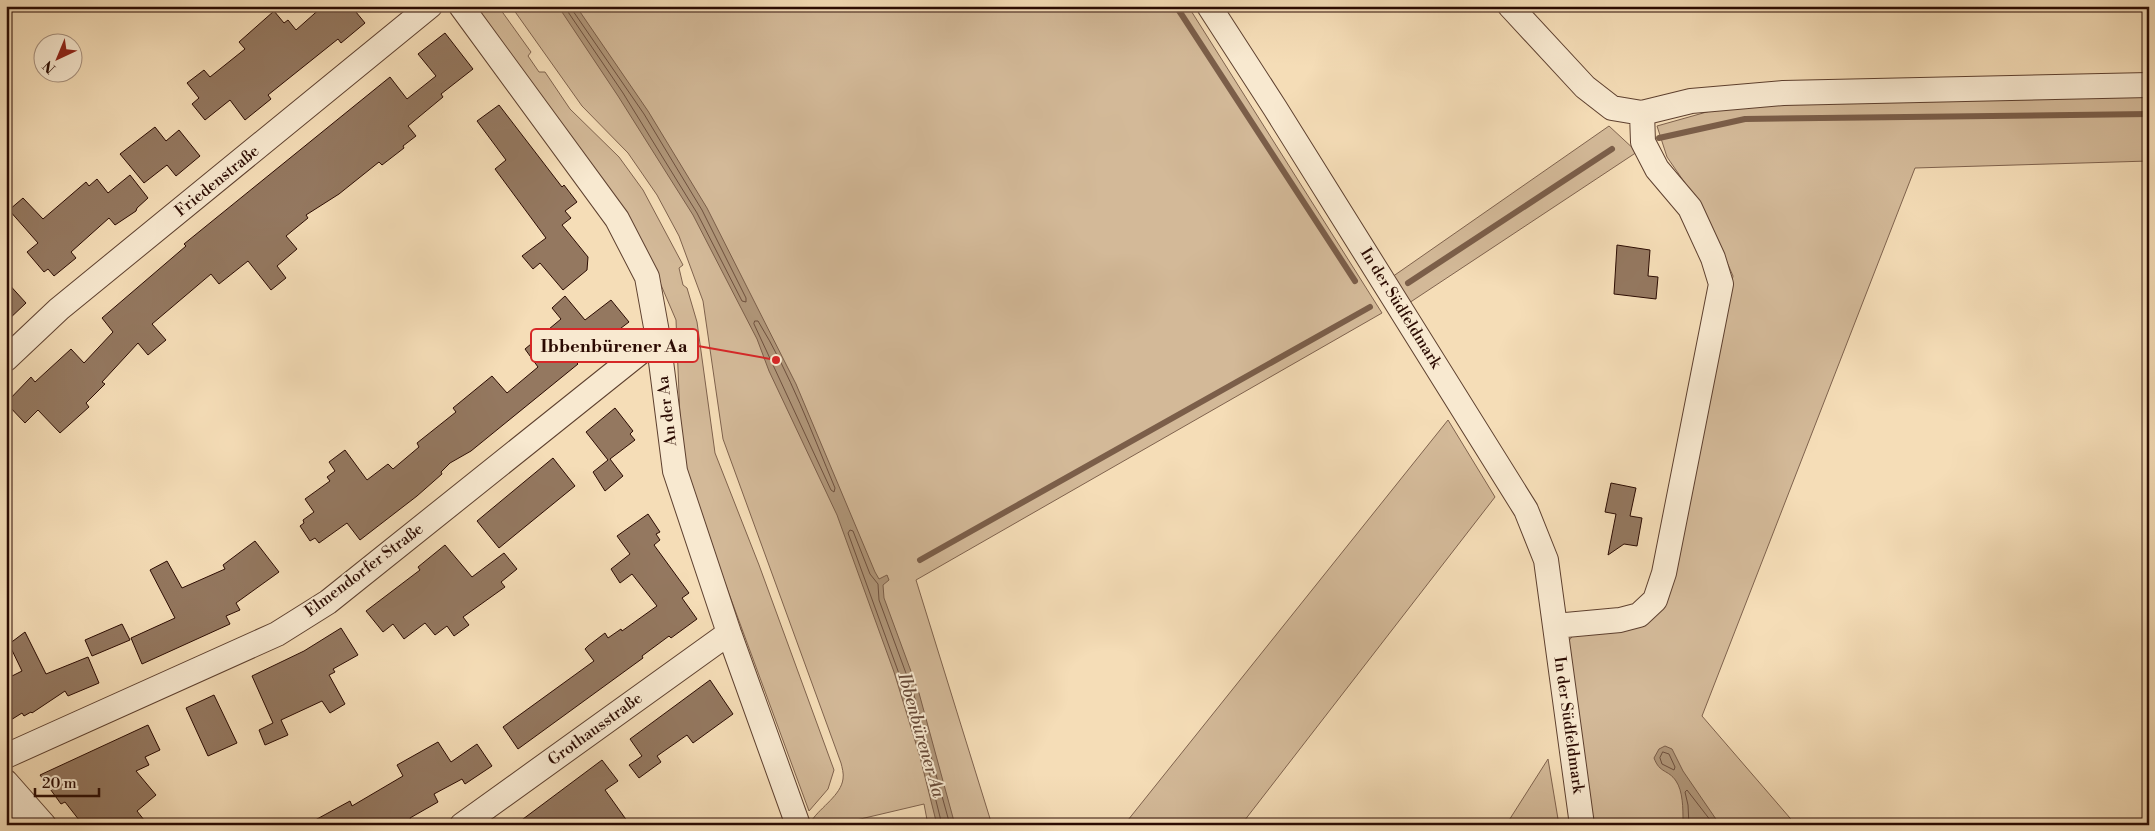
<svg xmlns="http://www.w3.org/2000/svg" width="2155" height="831" viewBox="0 0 2155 831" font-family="'Libre Bodoni',serif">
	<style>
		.green { fill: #d3b998; stroke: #7f624d }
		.water { fill: #b09679; stroke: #7b5e49 }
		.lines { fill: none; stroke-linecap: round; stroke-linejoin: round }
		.shore { stroke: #6e503e; stroke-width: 1 }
		.stream { stroke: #7b5e49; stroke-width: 6 }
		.building { fill: #947860; stroke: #2b0b02 }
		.minor-casing { stroke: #5e402f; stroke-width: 26 }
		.minor { stroke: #f8e9d0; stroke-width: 24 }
		.labels { text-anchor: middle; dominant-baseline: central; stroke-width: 4; stroke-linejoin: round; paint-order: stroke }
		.street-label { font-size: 16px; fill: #2b0b02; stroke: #f8e9d0 }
		.water-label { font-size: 18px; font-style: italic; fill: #674a38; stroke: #f8e9d0 }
		.leader { fill: none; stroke: #d62828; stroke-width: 2 }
		.callout-dot { fill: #d62828; stroke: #f8e9d0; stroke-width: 2 }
		.callout { fill: #f8e9d0; stroke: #d62828; stroke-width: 2 }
		.callout-label { font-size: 18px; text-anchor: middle; font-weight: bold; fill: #2b0b02 }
	</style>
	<rect width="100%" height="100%" fill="#f5ddb7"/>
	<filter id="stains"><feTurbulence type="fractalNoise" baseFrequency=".004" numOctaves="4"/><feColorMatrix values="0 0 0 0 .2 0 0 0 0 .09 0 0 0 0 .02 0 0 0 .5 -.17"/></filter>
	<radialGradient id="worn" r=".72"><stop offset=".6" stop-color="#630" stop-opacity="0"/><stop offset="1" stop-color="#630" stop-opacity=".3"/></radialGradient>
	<path class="green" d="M 473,6 L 498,6 L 531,52 L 528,56 L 539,72 L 545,72 L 570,109 L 619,157 L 643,190 L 683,265 L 679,268 L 683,285 L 687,288 L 697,322 L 715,453 L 759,565 L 834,770 L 828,789 L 809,811 L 682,466 L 676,320 L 655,271 Z
		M 511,6 L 1188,6 L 1382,313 L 916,580 L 992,825 L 928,825 L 924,804 L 835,825 L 813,825 L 812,820 C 821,807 841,795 843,779 C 844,774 842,767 841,763 L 723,439 L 703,301 L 679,236 L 657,195 L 628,153 L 582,106 Z
		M 2149,96 L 2149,161 L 1915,168 L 1702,716 L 1796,825 L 1591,825 L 1567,643 L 1575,633 L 1663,597 L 1733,276 L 1705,212 L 1667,157 L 1657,126 L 1728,106 Z
		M 1609,126 L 1637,152 L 1409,303 L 1392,277 Z
		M 1448,420 L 1495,497 L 1241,825 L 1124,825 Z
		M 1548,759 L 1559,825 L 1506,825 Z"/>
	<path class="water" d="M 558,6 L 576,6 L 648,111 L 707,208 L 796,384 L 875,572 L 879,579 L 887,575 L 889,580 L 883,585 L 884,598 L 919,693 L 955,825 L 937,825 L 920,757 L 894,672 L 837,515 L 769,371 L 757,339 L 693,215 L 618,96 Z
		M 1665,746 L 1672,749 L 1683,771 L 1720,825 L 1686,825 L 1683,821 C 1683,809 1683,791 1676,781 C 1668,769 1660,774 1654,758 L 1659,749 Z"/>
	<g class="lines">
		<path class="shore" d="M 564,6 L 623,93 L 697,213 L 742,301 L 746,302 L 746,298 L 702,210 L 644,114 L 573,11 L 572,6
			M 755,321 L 758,321 C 790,373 812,433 835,488 L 834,492 L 831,490 L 754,324 Z
			M 1663,752 L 1669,754 L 1675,767 L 1674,770 L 1662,764 L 1660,758 Z
			M 942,825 L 925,756 L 898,671 L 848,533 L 850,530 L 853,531 L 870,574 L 878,584 L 879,600 L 914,695 L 950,825
			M 1689,825 L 1688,805 L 1685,792 L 1687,790 L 1714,825"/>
		<path class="stream" d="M 1176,6 L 1355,281
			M 1659,138 L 1745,119 L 2149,114
			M 1408,283 L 1612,149
			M 920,560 L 1370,307"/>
	</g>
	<path class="building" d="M 323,6 L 351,6 L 365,23 L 341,43 L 338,39 L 268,95 L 271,99 L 245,120 L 230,100 L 205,120 L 192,104 L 199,98 L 187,83 L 204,70 L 210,77 L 245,49 L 239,42 L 274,11 L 284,23 L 288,20 L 296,30 Z
		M 445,33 L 473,69 L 441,94 L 443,97 L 408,126 L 416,136 L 403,146 L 404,148 L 382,165 L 379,162 L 339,194 L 306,215 L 308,218 L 286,236 L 297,249 L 277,266 L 286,278 L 271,290 L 248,261 L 219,284 L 211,274 L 152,324 L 166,340 L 148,355 L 138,343 L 102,382 L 105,384 L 86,403 L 89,407 L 60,433 L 38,410 L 25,423 L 6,403 L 31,377 L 35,382 L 71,349 L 84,363 L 113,332 L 102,318 L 186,246 L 184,244 L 390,77 L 407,99 L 436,76 L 418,54 Z
		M 499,105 L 562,187 L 564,185 L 577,202 L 565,211 L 571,218 L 562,225 L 588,257 L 587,270 L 563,290 L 540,263 L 533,269 L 522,256 L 546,238 L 495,169 L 506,160 L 477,121 Z
		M 155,127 L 166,141 L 179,130 L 200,156 L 176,176 L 167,165 L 144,183 L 120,154 Z
		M 130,175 L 148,198 L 137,208 L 136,211 L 115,225 L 109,218 L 71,252 L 76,258 L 54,276 L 48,269 L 44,272 L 27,252 L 38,243 L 9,210 L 23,198 L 43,219 L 86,182 L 89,186 L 97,179 L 108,193 Z
		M 1617,245 L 1650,250 L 1648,276 L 1658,277 L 1656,299 L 1614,294 Z
		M 6,281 L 26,303 L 6,322 Z
		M 565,296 L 585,320 L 611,300 L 629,322 L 604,341 L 601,337 L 573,359 L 578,364 L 471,451 L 450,463 L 441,472 L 442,474 L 417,496 L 360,540 L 347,523 L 319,543 L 315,538 L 310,541 L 300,526 L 304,523 L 303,520 L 314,512 L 305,499 L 330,481 L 327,477 L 335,471 L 329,462 L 345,450 L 367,480 L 388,464 L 393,469 L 419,447 L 417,443 L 456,412 L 453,408 L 492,376 L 507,393 L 538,367 L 525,349 L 561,319 L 552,308 Z
		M 615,408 L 633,431 L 630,434 L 635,440 L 610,459 L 623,476 L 605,491 L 593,472 L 608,460 L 586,432 Z
		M 553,458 L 575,486 L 499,548 L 477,521 Z
		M 1611,483 L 1636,488 L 1630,516 L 1642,518 L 1637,546 L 1624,544 L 1608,555 L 1616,514 L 1605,512 Z
		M 648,514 L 660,532 L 656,534 L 660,540 L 654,545 L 689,593 L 682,598 L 697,619 L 671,638 L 669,636 L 642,656 L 643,658 L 518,749 L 503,727 L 594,661 L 585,649 L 588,646 L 605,633 L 608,638 L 621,629 L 622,631 L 657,606 L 632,574 L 620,583 L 611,569 L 630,554 L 617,536 Z
		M 255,541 L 279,572 L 236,603 L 240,610 L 226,616 L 230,624 L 142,664 L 131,638 L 175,618 L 150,570 L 167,561 L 182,588 L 225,569 L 223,565 Z
		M 445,545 L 472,577 L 504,553 L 517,569 L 501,582 L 505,587 L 463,617 L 469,625 L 454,636 L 447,626 L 435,635 L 425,623 L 404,639 L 393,624 L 383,632 L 366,611 L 420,570 L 418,567 Z
		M 122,624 L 130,640 L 92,656 L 85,640 Z
		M 341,628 L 358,655 L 333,669 L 335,672 L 329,675 L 345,704 L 330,713 L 322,701 L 281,720 L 288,735 L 265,745 L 259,730 L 273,723 L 252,676 L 304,651 Z
		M 25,632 L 46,674 L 88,657 L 99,683 L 68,696 L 65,691 L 32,713 L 31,712 L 24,716 L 22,713 L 6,723 L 6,679 L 22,671 L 9,644 Z
		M 710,680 L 733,714 L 693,743 L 687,735 L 657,756 L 661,762 L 639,778 L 629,765 L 642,756 L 630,739 Z
		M 214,695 L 237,743 L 208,756 L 186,708 Z
		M 148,725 L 160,750 L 145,757 L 149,765 L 136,771 L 156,795 L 137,811 L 148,825 L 83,825 L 65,802 L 61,804 L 40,775 Z
		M 438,742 L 451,762 L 477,744 L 492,766 L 465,784 L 462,779 L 434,794 L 438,802 L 410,818 L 413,825 L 306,825 L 350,801 L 352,806 L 403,776 L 397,765 Z
		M 602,760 L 618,781 L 605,790 L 630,825 L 515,825 Z"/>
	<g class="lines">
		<g class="minor-casing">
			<path id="minor" d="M 461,6 L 617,219 L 647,277 L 658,338 L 675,471 L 729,633 L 798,825
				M 1209,6 L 1275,108 L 1526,510 L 1546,560 L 1582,825
				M 1510,6 L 1585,87 L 1612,108 L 1642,113 L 1691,101 L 1783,93 L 2149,85
				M 6,359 L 59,309 L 430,6
				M 1555,626 L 1620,620 L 1639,615 L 1655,600 L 1664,573 L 1721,284 L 1713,258 L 1690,208 L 1657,169 L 1643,142 L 1642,113
				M 6,756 L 277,634 L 328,602 L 658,338
				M 6,782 L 44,825
				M 9,825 L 27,806
				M 462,825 L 729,633"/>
		</g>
		<use href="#minor" class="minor"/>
	</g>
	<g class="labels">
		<g class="street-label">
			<text transform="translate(217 181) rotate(-39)">Friedenstraße</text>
			<text transform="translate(1401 308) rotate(58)">In der Südfeldmark</text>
			<text transform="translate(667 411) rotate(-97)">An der Aa</text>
			<text transform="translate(364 570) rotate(-37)">Elmendorfer Straße</text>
			<text transform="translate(1569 725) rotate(82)">In der Südfeldmark</text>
			<text transform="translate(595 729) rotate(-36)">Grothausstraße</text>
		</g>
		<g class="water-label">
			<text transform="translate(921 735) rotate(74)">Ibbenbürener Aa</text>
		</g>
	</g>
	<path class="leader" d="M776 360L698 346"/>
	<circle class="callout-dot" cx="776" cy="360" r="5"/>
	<rect class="callout" x="531" y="329" width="167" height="33" rx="5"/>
	<g class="callout-label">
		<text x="614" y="352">Ibbenbürener Aa</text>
	</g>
	<rect width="2155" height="831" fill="none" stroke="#f5ddb7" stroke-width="25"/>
	<rect x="8" y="8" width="2140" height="816" fill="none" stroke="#2b0b02" stroke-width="2.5"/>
	<rect x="12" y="12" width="2130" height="806" fill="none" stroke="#2b0b02"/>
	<g transform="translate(58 58) rotate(224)"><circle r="24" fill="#f8e9d0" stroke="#a6907e"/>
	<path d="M0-4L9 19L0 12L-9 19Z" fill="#8f2418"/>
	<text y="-8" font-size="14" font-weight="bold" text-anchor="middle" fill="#2b0b02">N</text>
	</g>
	<path d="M35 788v8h64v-8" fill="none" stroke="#2b0b02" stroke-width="2.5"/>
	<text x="42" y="788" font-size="15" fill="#2b0b02" stroke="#f8e9d0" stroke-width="4" paint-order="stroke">20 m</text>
	<rect width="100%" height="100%" filter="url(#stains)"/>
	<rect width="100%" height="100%" fill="url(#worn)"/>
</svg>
